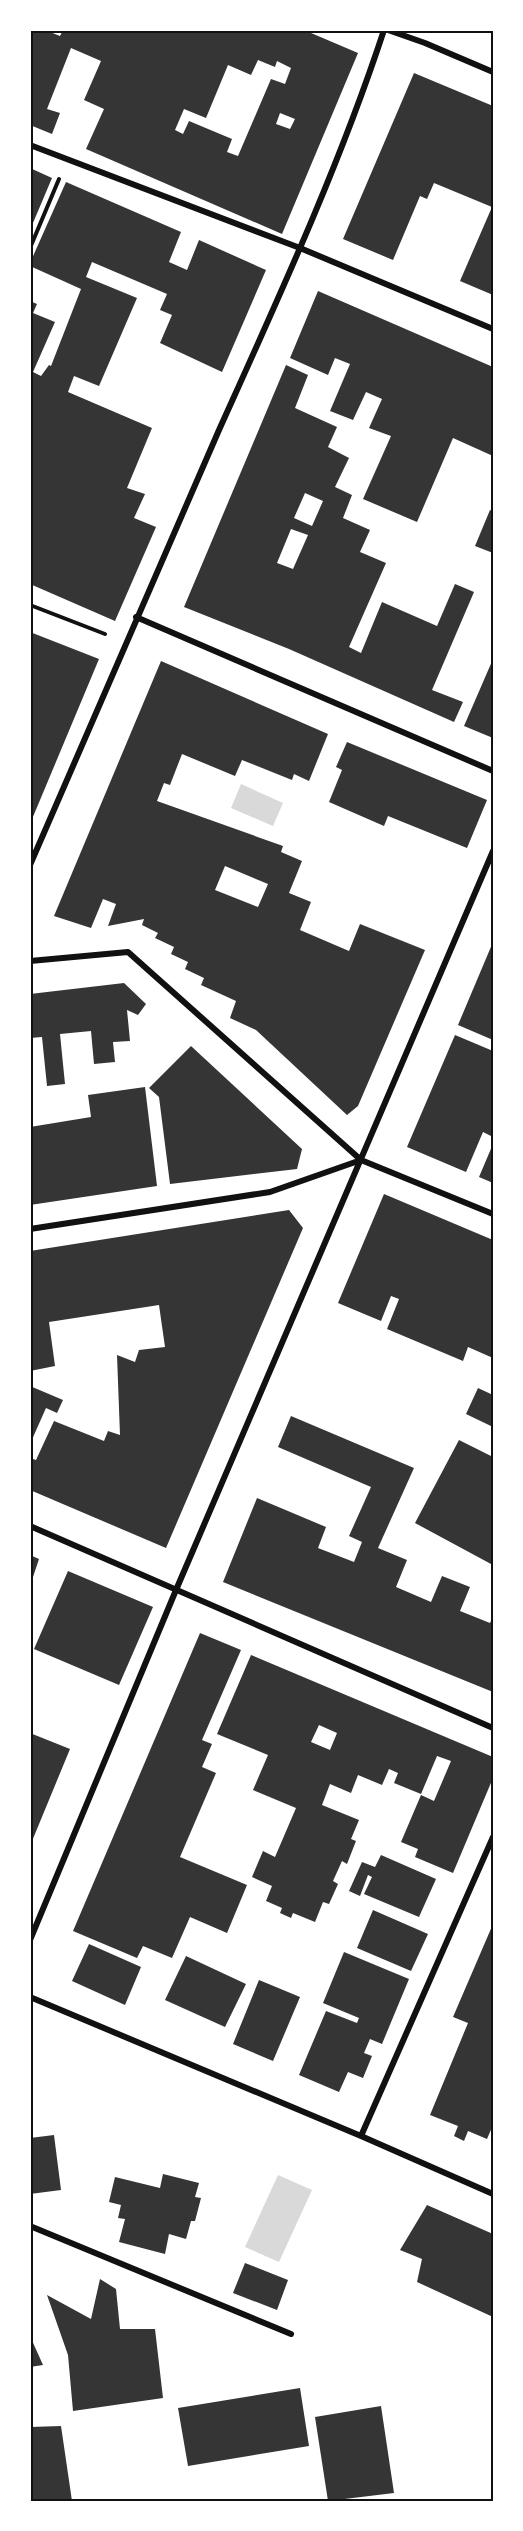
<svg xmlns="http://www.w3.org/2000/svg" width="523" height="2531" viewBox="0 0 523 2531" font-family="Inter,sans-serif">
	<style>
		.water { fill: #d9d9d9 }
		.building { fill: #353535; fill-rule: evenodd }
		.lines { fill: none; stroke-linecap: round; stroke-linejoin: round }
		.path { stroke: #111; stroke-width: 4 }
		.minor { stroke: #111; stroke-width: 6 }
		.neatline { fill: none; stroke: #111; stroke-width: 2 }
	</style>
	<rect width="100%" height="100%" fill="#fff"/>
	<path class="water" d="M 241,784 L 283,803 L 273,826 L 231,808 Z
		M 278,2175 L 312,2190 L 279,2262 L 245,2247 Z"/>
	<path class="building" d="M 30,30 L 45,30 L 60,36 L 62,32 L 58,30 L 304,30 L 358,53 L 282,234 L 86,149 L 104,109 L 84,100 L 101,61 L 71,48 L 47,109 L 60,113 L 52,134 L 30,125 ZM 258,60 L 275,67 L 277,61 L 291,68 L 285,84 L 271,79 L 238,156 L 227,152 L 232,139 L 189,121 L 183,134 L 175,130 L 184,109 L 206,118 L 228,65 L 251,75 ZM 280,113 L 295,119 L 290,129 L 276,124 Z
		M 414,73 L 493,106 L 493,295 L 460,281 L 492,207 L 434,183 L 427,199 L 420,196 L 393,260 L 343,239 Z
		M 30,168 L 52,178 L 30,230 Z
		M 66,182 L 181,232 L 169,262 L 187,270 L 199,240 L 266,270 L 222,372 L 160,343 L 172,315 L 160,310 L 167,294 L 92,262 L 86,277 L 137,298 L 99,386 L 74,376 L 68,392 L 152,428 L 127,488 L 145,494 L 134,518 L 156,527 L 115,621 L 30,584 L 30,301 L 37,304 L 33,313 L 55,322 L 33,372 L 41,376 L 49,365 L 51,366 L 81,289 L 30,266 L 30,263 Z
		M 318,291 L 493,367 L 493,456 L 453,438 L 417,522 L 363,499 L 391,436 L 369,428 L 382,399 L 366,392 L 353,420 L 330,411 L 350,364 L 335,358 L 328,375 L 290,358 Z
		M 286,365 L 308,375 L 295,408 L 337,427 L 328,447 L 349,458 L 335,487 L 352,495 L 343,518 L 370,530 L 360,552 L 386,563 L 349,647 L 361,653 L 382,602 L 437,626 L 455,584 L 474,592 L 432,690 L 463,702 L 454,722 L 289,649 L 184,607 ZM 305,493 L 323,501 L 312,526 L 294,518 ZM 291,529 L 308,535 L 293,569 L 277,563 Z
		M 490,510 L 493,511 L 493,553 L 475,546 Z
		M 30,632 L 99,659 L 30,824 Z
		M 493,659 L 493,738 L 464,726 Z
		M 161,661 L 328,734 L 309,781 L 294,774 L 292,780 L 242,760 L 235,776 L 182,754 L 170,785 L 164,783 L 157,801 L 283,846 L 281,852 L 302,861 L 289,893 L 311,902 L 300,930 L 349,951 L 360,924 L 425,950 L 358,1106 L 347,1115 L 256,1030 L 230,1018 L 236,1001 L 201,985 L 204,978 L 185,969 L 188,962 L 171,954 L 174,947 L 155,938 L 158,933 L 142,925 L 144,919 L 108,926 L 116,904 L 103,899 L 91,928 L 54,916 ZM 225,866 L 268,884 L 258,907 L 215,890 Z
		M 347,742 L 487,800 L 467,848 L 388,816 L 384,826 L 329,802 L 342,770 L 336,767 Z
		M 493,942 L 493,1040 L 458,1025 Z
		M 124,983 L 146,1004 L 138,1015 L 127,1010 L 130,1041 L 113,1042 L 115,1062 L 94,1064 L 91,1031 L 60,1034 L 65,1084 L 47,1086 L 42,1037 L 30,1038 L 30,994 Z
		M 455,1035 L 493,1051 L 493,1110 L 491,1114 L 493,1115 L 493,1137 L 483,1132 L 466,1172 L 407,1147 Z
		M 191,1046 L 302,1149 L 297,1169 L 170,1184 L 159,1097 L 149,1088 Z
		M 145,1087 L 157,1186 L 30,1205 L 30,1127 L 91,1117 L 88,1095 Z
		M 493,1144 L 493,1183 L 479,1177 Z
		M 384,1194 L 493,1240 L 493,1358 L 468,1347 L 463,1361 L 387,1329 L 399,1299 L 391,1296 L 381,1321 L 338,1303 Z
		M 289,1210 L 303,1228 L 166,1548 L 30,1490 L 30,1458 L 36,1460 L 54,1421 L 104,1441 L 108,1431 L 120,1435 L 117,1355 L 135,1362 L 139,1350 L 165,1347 L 159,1305 L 49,1322 L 55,1366 L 30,1371 L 30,1251 Z
		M 30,1386 L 63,1400 L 57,1413 L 46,1408 L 30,1444 Z
		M 478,1388 L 493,1395 L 493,1427 L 466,1414 Z
		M 291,1416 L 414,1468 L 378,1548 L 407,1560 L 396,1587 L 431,1602 L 442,1576 L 470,1587 L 460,1611 L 490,1623 L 493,1616 L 493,1692 L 223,1582 L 257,1498 L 326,1527 L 318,1548 L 354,1562 L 362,1542 L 349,1536 L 371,1487 L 278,1447 Z
		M 459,1440 L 493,1457 L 493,1558 L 491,1564 L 415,1523 Z
		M 30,1555 L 39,1559 L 30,1586 Z
		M 68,1571 L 153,1607 L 119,1685 L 34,1649 Z
		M 200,1633 L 241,1650 L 202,1740 L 212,1744 L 202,1767 L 216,1773 L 180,1857 L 247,1885 L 227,1933 L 190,1917 L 172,1958 L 143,1946 L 137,1958 L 73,1931 Z
		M 251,1655 L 493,1757 L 493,1778 L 453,1873 L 415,1857 L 418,1849 L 401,1842 L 421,1795 L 434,1801 L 451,1761 L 437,1756 L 421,1794 L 394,1783 L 398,1773 L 389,1769 L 382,1785 L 358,1775 L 351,1793 L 330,1784 L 322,1805 L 359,1820 L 351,1839 L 356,1841 L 347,1864 L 342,1861 L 333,1881 L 338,1884 L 329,1904 L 323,1902 L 315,1922 L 293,1913 L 291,1918 L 280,1913 L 282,1908 L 266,1901 L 272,1886 L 252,1877 L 263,1851 L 275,1857 L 296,1808 L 253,1790 L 268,1755 L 217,1734 ZM 319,1725 L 337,1733 L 330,1750 L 311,1742 Z
		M 30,1733 L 70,1749 L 30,1846 Z
		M 381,1855 L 436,1879 L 419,1917 L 364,1894 L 372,1877 L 368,1875 L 360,1896 L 349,1891 L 362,1862 L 375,1867 Z
		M 373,1910 L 428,1934 L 411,1971 L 357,1948 Z
		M 493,1924 L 493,2125 L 487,2139 L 468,2131 L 464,2141 L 454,2136 L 458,2126 L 430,2115 L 468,2023 L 453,2017 Z
		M 89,1944 L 141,1967 L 125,2005 L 72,1981 Z
		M 344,1952 L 409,1979 L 382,2044 L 370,2039 L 364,2053 L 372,2056 L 363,2078 L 348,2072 L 339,2092 L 299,2075 L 326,2011 L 357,2023 L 359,2018 L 323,2003 Z
		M 186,1956 L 246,1984 L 225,2027 L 165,2000 Z
		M 259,1980 L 300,1997 L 273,2061 L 233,2044 Z
		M 54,2135 L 61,2190 L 30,2194 L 30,2138 Z
		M 163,2174 L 199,2183 L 195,2197 L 201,2198 L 195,2221 L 191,2221 L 186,2239 L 169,2234 L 165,2254 L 119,2242 L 125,2219 L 118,2218 L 121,2205 L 109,2202 L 115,2177 L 160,2188 Z
		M 427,2205 L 493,2234 L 493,2317 L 417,2282 L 422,2259 L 400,2250 Z
		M 245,2263 L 288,2280 L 277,2310 L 233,2293 Z
		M 100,2279 L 116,2289 L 120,2329 L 155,2329 L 163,2398 L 73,2411 L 68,2355 L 47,2295 L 91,2319 Z
		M 30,2336 L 43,2365 L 30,2367 Z
		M 300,2388 L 309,2446 L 188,2466 L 178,2408 Z
		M 381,2406 L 394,2493 L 328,2501 L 315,2417 Z
		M 61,2426 L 72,2501 L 30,2501 L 30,2427 Z"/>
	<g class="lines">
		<path class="path" d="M 30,248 L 59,179
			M 30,605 L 105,634"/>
		<path class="minor" d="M 388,30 L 425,43 L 493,72
			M 30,145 L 300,248 L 493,329
			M 136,617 L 493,771
			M 30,865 C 92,720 155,575 219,430 C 278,299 339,167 384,30
			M 30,961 L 128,952 L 361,1160 L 493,1214
			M 30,1229 L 270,1192 L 361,1160
			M 30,1526 L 493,1728
			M 30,1940 L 176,1590 L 493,851
			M 30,1997 L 361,2136 L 493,2194
			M 361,2136 L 493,1837
			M 30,2226 L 291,2334"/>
	</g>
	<rect width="523" height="2531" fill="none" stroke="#ffffff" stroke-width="63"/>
	<rect x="32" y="32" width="460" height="2468" class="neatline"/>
</svg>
